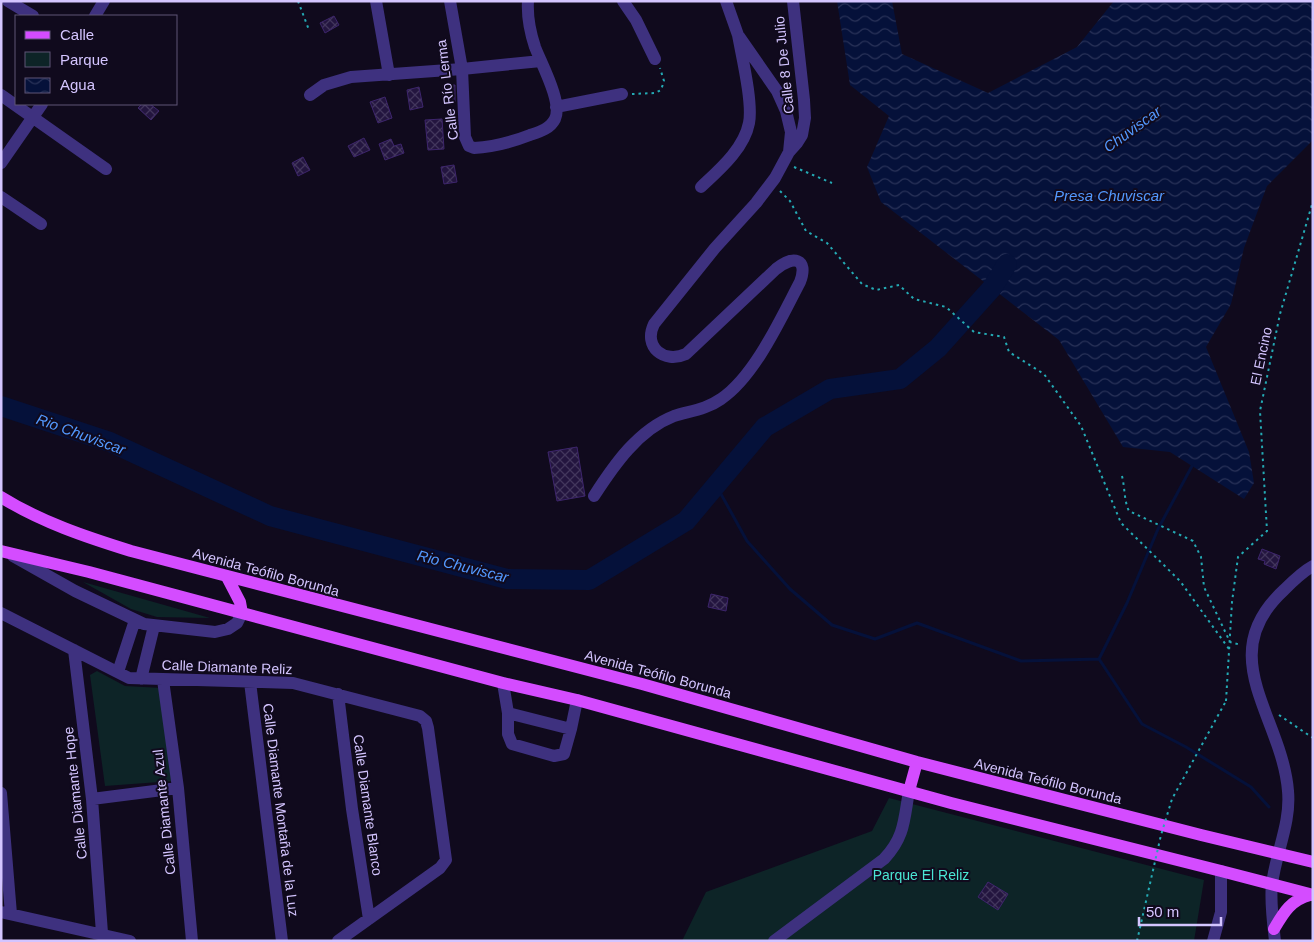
<svg xmlns="http://www.w3.org/2000/svg" width="1314" height="942" viewBox="0 0 1314 942" font-family="Helvetica,sans-serif">
	<style>
		.park { fill: #0d2427 }
		.water { fill: url(#water-waves) }
		.lines { fill: none; stroke-linecap: round; stroke-linejoin: round }
		.stream { stroke: #05113a; stroke-width: 3 }
		.river { stroke: #05113a; stroke-width: 20 }
		.building { fill: url(#building-cross-hatch); stroke: #3d256c }
		.path { stroke: #24aab4; stroke-width: 2; stroke-dasharray: 2.5 4; stroke-linecap: butt }
		.minor { stroke: #3e317f; stroke-width: 12 }
		.major { stroke: #d44cff; stroke-width: 12 }
		.path-bridge { stroke: #24aab4; stroke-width: 2; stroke-dasharray: 2.5 4; stroke-linecap: butt }
		.labels { text-anchor: middle; dominant-baseline: central; stroke-width: 4; stroke-linejoin: round; paint-order: stroke }
		.street-label { font-size: 14px; fill: #d4c5ff; stroke: #100a1d }
		.park-label { font-size: 14px; fill: #4ae6d4; stroke: #100a1d }
		.water-label { font-size: 15px; font-style: italic; fill: #5399ff; stroke: #100a1d }
	</style>
	<defs>
		<pattern id="water-waves" width="16" height="10" patternUnits="userSpaceOnUse" patternTransform="scale(1.25)"><rect width="16" height="10" fill="#05113a"/><path d="M0 5q4-4 8 0t8 0" fill="none" stroke="#293258"/></pattern>
		<pattern id="building-cross-hatch" width="8" height="8" patternUnits="userSpaceOnUse" patternTransform="scale(1.25)"><rect width="8" height="8" fill="#23153f"/><path d="M0 0l8 8M0 8l8-8" fill="none" stroke="#42365c"/></pattern>
	</defs>
	<rect width="100%" height="100%" fill="#100a1d"/>
	<path class="park" d="M 83,582 L 210,618 L 157,617 L 131,609 Z
		M 97,671 L 125,686 L 162,688 L 173,781 L 105,786 L 90,675 Z
		M 889,798 L 1204,880 L 1194,941 L 682,941 L 706,892 L 872,831 Z"/>
	<path class="water" d="M 837,1 L 892,1 L 902,54 L 988,93 L 1077,47 L 1114,1 L 1313,1 L 1313,140 L 1267,186 L 1244,248 L 1231,304 L 1206,347 L 1249,452 L 1254,483 L 1244,499 L 1170,452 L 1123,447 L 1059,340 L 881,202 L 867,167 L 889,116 L 850,85 Z"/>
	<g class="lines">
		<path class="stream" d="M 716,485 L 747,541 L 790,589 L 832,625 L 875,639 L 917,623 L 1021,661 L 1099,659 L 1127,603 L 1158,529 L 1192,466
			M 1099,659 L 1142,724 L 1186,747 L 1251,787 L 1269,807"/>
		<path class="river" d="M 1,406 L 110,442 L 270,516 L 507,579 L 589,580 L 686,521 L 765,427 L 830,389 L 900,379 L 938,348 L 992,288 L 1007,264"/>
	</g>
	<path class="building" d="M 334,16 L 339,25 L 325,33 L 320,23 Z
		M 443,85 L 455,85 L 455,102 L 443,101 Z
		M 419,87 L 423,107 L 410,110 L 407,90 Z
		M 385,97 L 392,118 L 378,123 L 370,102 Z
		M 142,104 L 150,104 L 159,111 L 151,120 L 138,108 Z
		M 442,119 L 444,149 L 428,150 L 425,120 Z
		M 364,138 L 370,150 L 354,157 L 348,146 Z
		M 391,139 L 394,146 L 401,144 L 404,153 L 385,160 L 379,144 Z
		M 303,157 L 310,170 L 298,176 L 292,163 Z
		M 454,165 L 457,182 L 444,184 L 441,167 Z
		M 577,447 L 585,496 L 557,501 L 548,452 Z
		M 1262,549 L 1280,556 L 1276,569 L 1264,564 L 1265,561 L 1258,559 Z
		M 711,594 L 728,598 L 726,611 L 708,607 Z
		M 988,882 L 1008,894 L 998,910 L 978,897 Z"/>
	<g class="lines">
		<path class="path" d="M 298,1 L 309,30
			M 632,94 L 655,93 L 661,90 L 664,81 L 660,68
			M 794,167 L 832,183
			M 780,191 L 790,201 L 806,231 L 827,243 L 862,284 L 876,290 L 899,285 L 914,299 L 946,307 L 974,332 L 1004,337 L 1009,352 L 1044,374 L 1081,426 L 1121,523 L 1180,581 L 1229,649
			M 1122,476 C 1125,488 1124,501 1129,511 L 1193,541 L 1201,557 L 1204,587 L 1230,642 L 1241,645
			M 1226,701 L 1232,602 L 1238,557 L 1267,531 L 1260,411 L 1280,314 L 1313,201
			M 1279,715 L 1313,738"/>
		<path class="minor" d="M 8,1 L 33,16
			M 376,1 L 389,75
			M 450,1 L 462,69 L 465,137 L 469,146 L 474,148 C 493,147 512,142 530,135 C 539,132 550,129 555,119 C 563,103 541,63 535,47 C 530,32 527,17 528,1
			M 623,1 L 636,20 L 655,59
			M 726,1 L 738,35 L 777,91 L 786,111 L 791,132 L 789,152
			M 95,16 L 104,1
			M 1,95 L 106,169
			M 310,95 L 324,85 L 351,77 L 462,69 L 541,61
			M 556,107 L 622,94
			M 1,163 L 42,104
			M 701,187 C 719,170 744,149 749,123 C 753,103 742,57 738,35
			M 1,197 L 41,224
			M 594,496 C 614,465 638,430 674,416 C 690,411 707,409 721,399 C 755,376 781,318 800,282 C 809,258 793,255 776,269 L 686,354 C 664,364 643,347 654,324 L 715,248 L 756,203 L 775,178 L 789,152 L 797,143 L 802,135 L 805,118 L 804,100 L 793,1
			M 13,556 L 75,591 L 144,624 L 215,632 L 228,629 L 237,623 L 242,613
			M 1,613 L 129,678 L 293,683 L 420,716 L 426,721 L 428,728 L 446,860 L 440,868 L 338,941
			M 74,650 L 92,799 L 102,933
			M 118,672 L 135,620
			M 141,679 L 154,626
			M 163,680 L 178,788 L 192,941
			M 250,682 L 282,941
			M 503,683 L 508,713 L 571,729 L 577,700
			M 338,694 L 352,809 L 369,919
			M 508,713 L 508,734 L 512,744 L 554,756 L 564,754 L 571,729
			M 1,793 L 11,914
			M 92,799 L 178,788
			M 1,912 L 130,941
			M 774,941 L 884,859 C 905,837 904,819 909,791
			M 1213,941 L 1221,912 L 1221,871
			M 1275,941 C 1273,924 1270,900 1272,884 C 1276,852 1291,823 1288,791 C 1282,716 1212,656 1284,590 C 1293,581 1302,572 1313,566"/>
		<path class="major" d="M 1,497 C 41,522 86,537 131,551 L 642,684 L 917,762 L 1201,835 L 1313,862
			M 1,551 L 89,572 L 503,683 L 577,700 L 951,803 L 1221,871 L 1313,895
			M 227,577 L 240,602 L 242,613
			M 909,791 L 917,762
			M 1274,929 C 1284,912 1291,900 1310,895"/>
		<path class="path-bridge" d="M 1137,941 L 1161,835 L 1172,799 L 1226,701"/>
	</g>
	<g class="labels">
		<g class="street-label">
			<text transform="translate(784 65) rotate(-96)">Calle 8 De Julio</text>
			<text transform="translate(447 90) rotate(-97)">Calle Río Lerma</text>
			<text transform="translate(1261 356) rotate(-78)">El Encino</text>
			<text transform="translate(266 572) rotate(15)">Avenida Teófilo Borunda</text>
			<text transform="translate(227 667) rotate(2)">Calle Diamante Reliz</text>
			<text transform="translate(658 674) rotate(15)">Avenida Teófilo Borunda</text>
			<text transform="translate(1048 781) rotate(14)">Avenida Teófilo Borunda</text>
			<text transform="translate(75 793) rotate(-96)">Calle Diamante Hope</text>
			<text transform="translate(368 805) rotate(82)">Calle Diamante Blanco</text>
			<text transform="translate(281 810) rotate(83)">Calle Diamante Montaña de la Luz</text>
			<text transform="translate(164 812) rotate(-96)">Calle Diamante Azul</text>
		</g>
		<g class="park-label">
			<text x="921" y="875">Parque El Reliz</text>
		</g>
		<g class="water-label">
			<text transform="translate(1132 129) rotate(-36)">Chuviscar</text>
			<text x="1109" y="195">Presa Chuviscar</text>
			<text transform="translate(81 434) rotate(20)">Rio Chuviscar</text>
			<text transform="translate(463 566) rotate(14)">Rio Chuviscar</text>
		</g>
	</g>
	<rect width="1314" height="942" fill="none" stroke="#d4c5ff" stroke-width="5"/>
	<rect x="15" y="15" width="162" height="90" fill="#100a1d" stroke="#5e5577"/>
	<rect x="25" y="31" width="25" height="8" fill="#d44cff" stroke="#5e5577"/>
	<text x="60" y="40" font-size="15" fill="#d4c5ff">Calle</text>
	<rect x="25" y="52" width="25" height="15" fill="#0d2427" stroke="#5e5577"/>
	<text x="60" y="65" font-size="15" fill="#d4c5ff">Parque</text>
	<rect x="25" y="78" width="25" height="15" fill="url(#water-waves)" stroke="#5e5577"/>
	<text x="60" y="90" font-size="15" fill="#d4c5ff">Agua</text>
	<path d="M1139 917v8h82v-8" fill="none" stroke="#d4c5ff" stroke-width="2.5"/>
	<text x="1146" y="917" font-size="15" fill="#d4c5ff" stroke="#100a1d" stroke-width="4" paint-order="stroke">50 m</text>
</svg>
